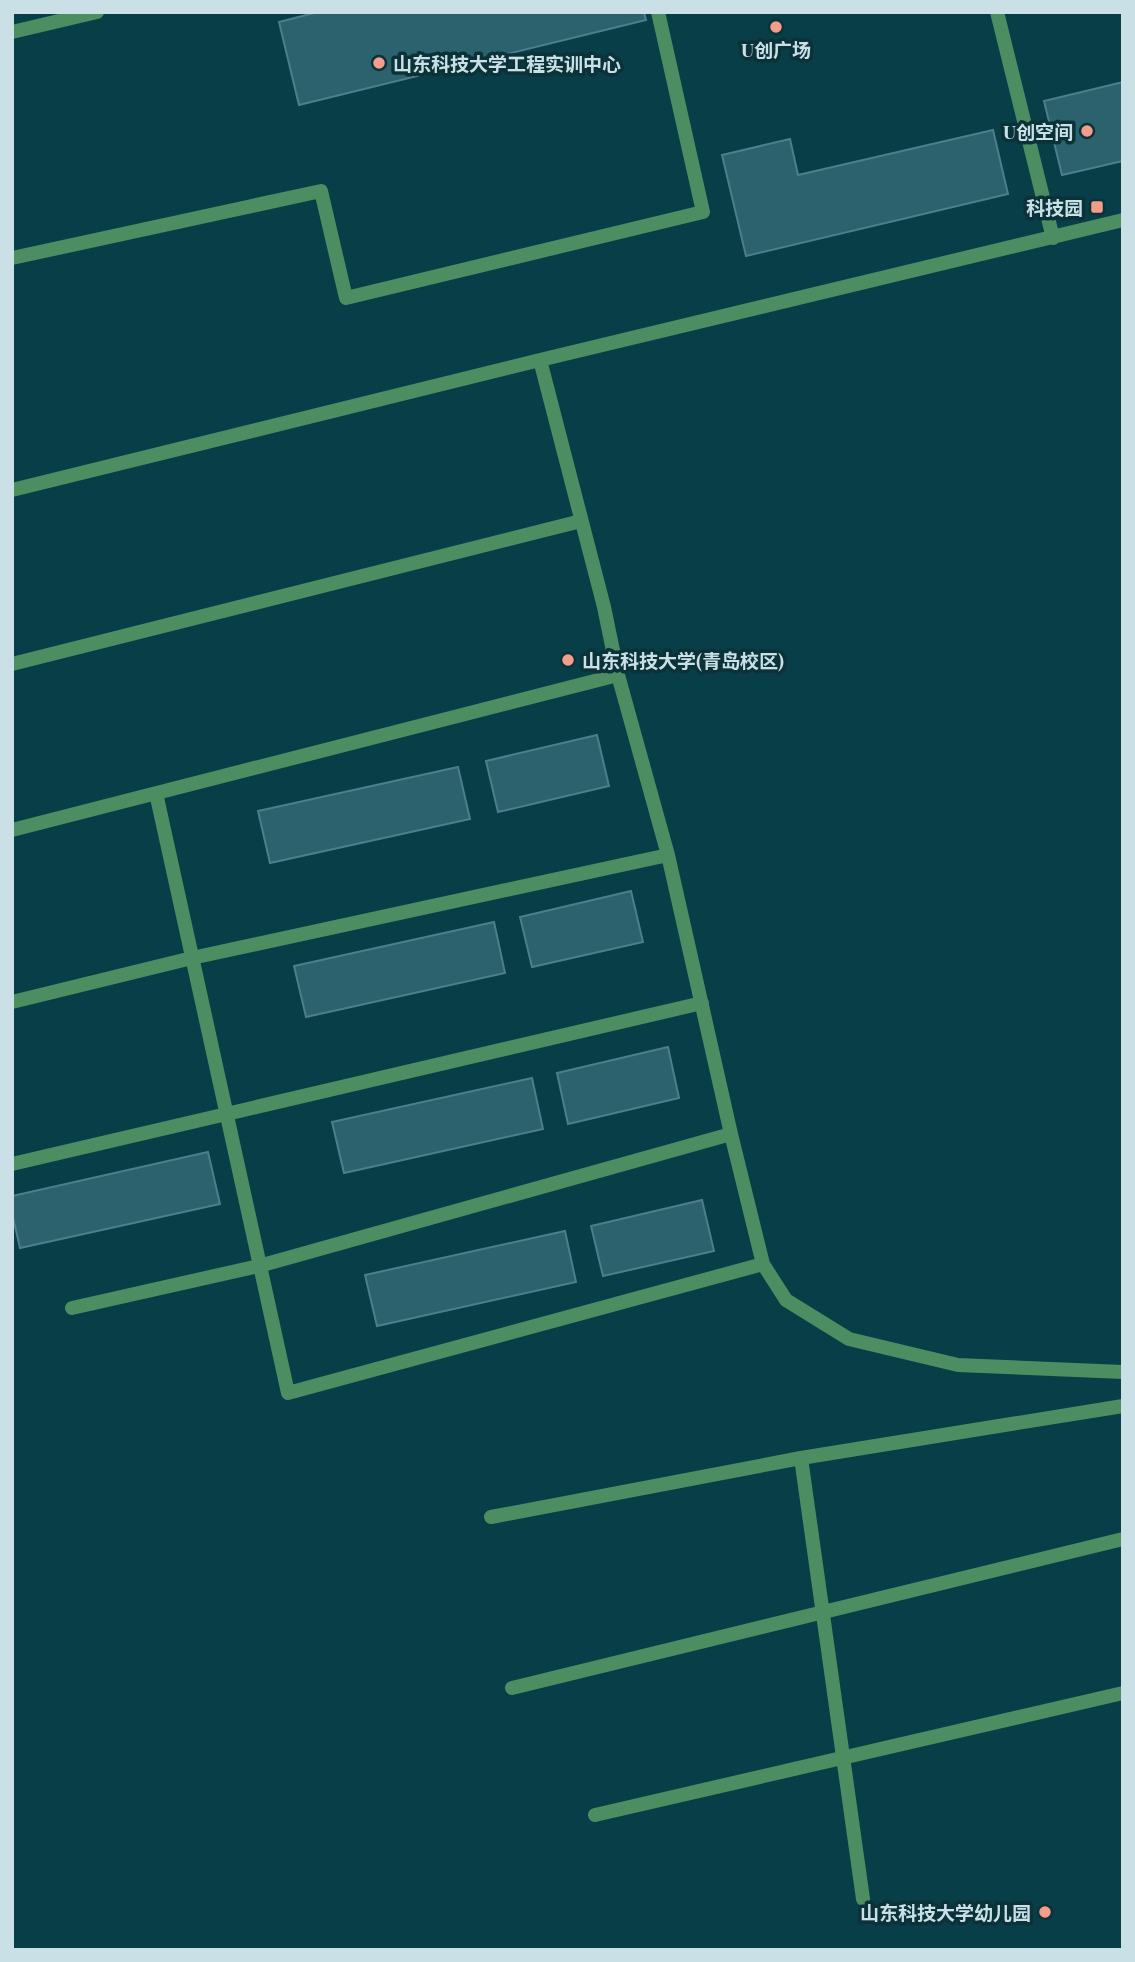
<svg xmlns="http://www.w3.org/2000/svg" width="1135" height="1962" viewBox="0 0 1135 1962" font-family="'Playfair Display','Noto Sans SC',serif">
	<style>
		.building { fill: #2b626d; stroke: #4e7e89; stroke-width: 2 }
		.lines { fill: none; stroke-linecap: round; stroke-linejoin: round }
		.lane { stroke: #4c8d61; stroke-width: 14 }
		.poi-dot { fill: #f49d8b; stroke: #0c3239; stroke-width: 2.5 }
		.labels { text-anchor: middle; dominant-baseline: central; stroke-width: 7; stroke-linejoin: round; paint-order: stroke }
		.poi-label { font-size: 19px; font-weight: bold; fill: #c8e0e6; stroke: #0c3239; text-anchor: end }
	</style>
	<rect width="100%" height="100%" fill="#083e47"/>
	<path class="building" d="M 318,12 L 644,12 L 646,20 L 299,105 L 279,22 Z
		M 1123,82 L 1123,161 L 1062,175 L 1044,101 Z
		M 993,130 L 1008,194 L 746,256 L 722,155 L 790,139 L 798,175 Z
		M 597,735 L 609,786 L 498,812 L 486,761 Z
		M 458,767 L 470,819 L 270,863 L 258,811 Z
		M 631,891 L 643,942 L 532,967 L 520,917 Z
		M 494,922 L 505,973 L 306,1017 L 294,966 Z
		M 668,1047 L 679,1098 L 568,1124 L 557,1073 Z
		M 532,1078 L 543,1129 L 344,1173 L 332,1122 Z
		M 208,1152 L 220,1204 L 20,1248 L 12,1213 L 12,1196 Z
		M 702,1200 L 714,1251 L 603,1276 L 591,1226 Z
		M 565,1231 L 576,1282 L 377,1326 L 365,1275 Z"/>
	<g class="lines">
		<path class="lane" d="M 997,12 L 1053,238
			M 12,32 L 97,12
			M 12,258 L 321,191 L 346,298 L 703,212 L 658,12
			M 540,360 L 604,607 L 618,675 L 668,855 L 731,1134 L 763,1264 L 786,1300 L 849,1339 L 958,1365 L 1123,1372
			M 12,490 L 540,360 L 1123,220
			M 12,664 L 581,521
			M 156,793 L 288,1393 L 763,1264
			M 12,830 L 618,675
			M 12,1002 L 192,958 L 668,855
			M 12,1164 L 702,1003
			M 72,1308 L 259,1266 L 731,1134
			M 801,1458 L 863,1899
			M 491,1517 L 801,1458 L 1123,1406
			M 512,1688 L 1123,1539
			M 595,1815 L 1123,1693"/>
	</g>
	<g class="poi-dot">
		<circle cx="776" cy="27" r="7"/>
		<circle cx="379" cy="63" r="7"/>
		<circle cx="1087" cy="131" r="7"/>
		<rect x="1090" y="200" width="14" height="14" rx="3.5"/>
		<circle cx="568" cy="660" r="7"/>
		<circle cx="1045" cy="1912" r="7"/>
	</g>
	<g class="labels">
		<g class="poi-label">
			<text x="776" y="49" text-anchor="middle">U创广场</text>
			<text x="393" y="63" text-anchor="start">山东科技大学工程实训中心</text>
			<text x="1073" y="131">U创空间</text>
			<text x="1083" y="207">科技园</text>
			<text x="582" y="660" text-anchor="start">山东科技大学(青岛校区)</text>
			<text x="1031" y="1912">山东科技大学幼儿园</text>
		</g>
	</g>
	<rect width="1135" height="1962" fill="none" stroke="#c8e0e6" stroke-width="28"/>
</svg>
